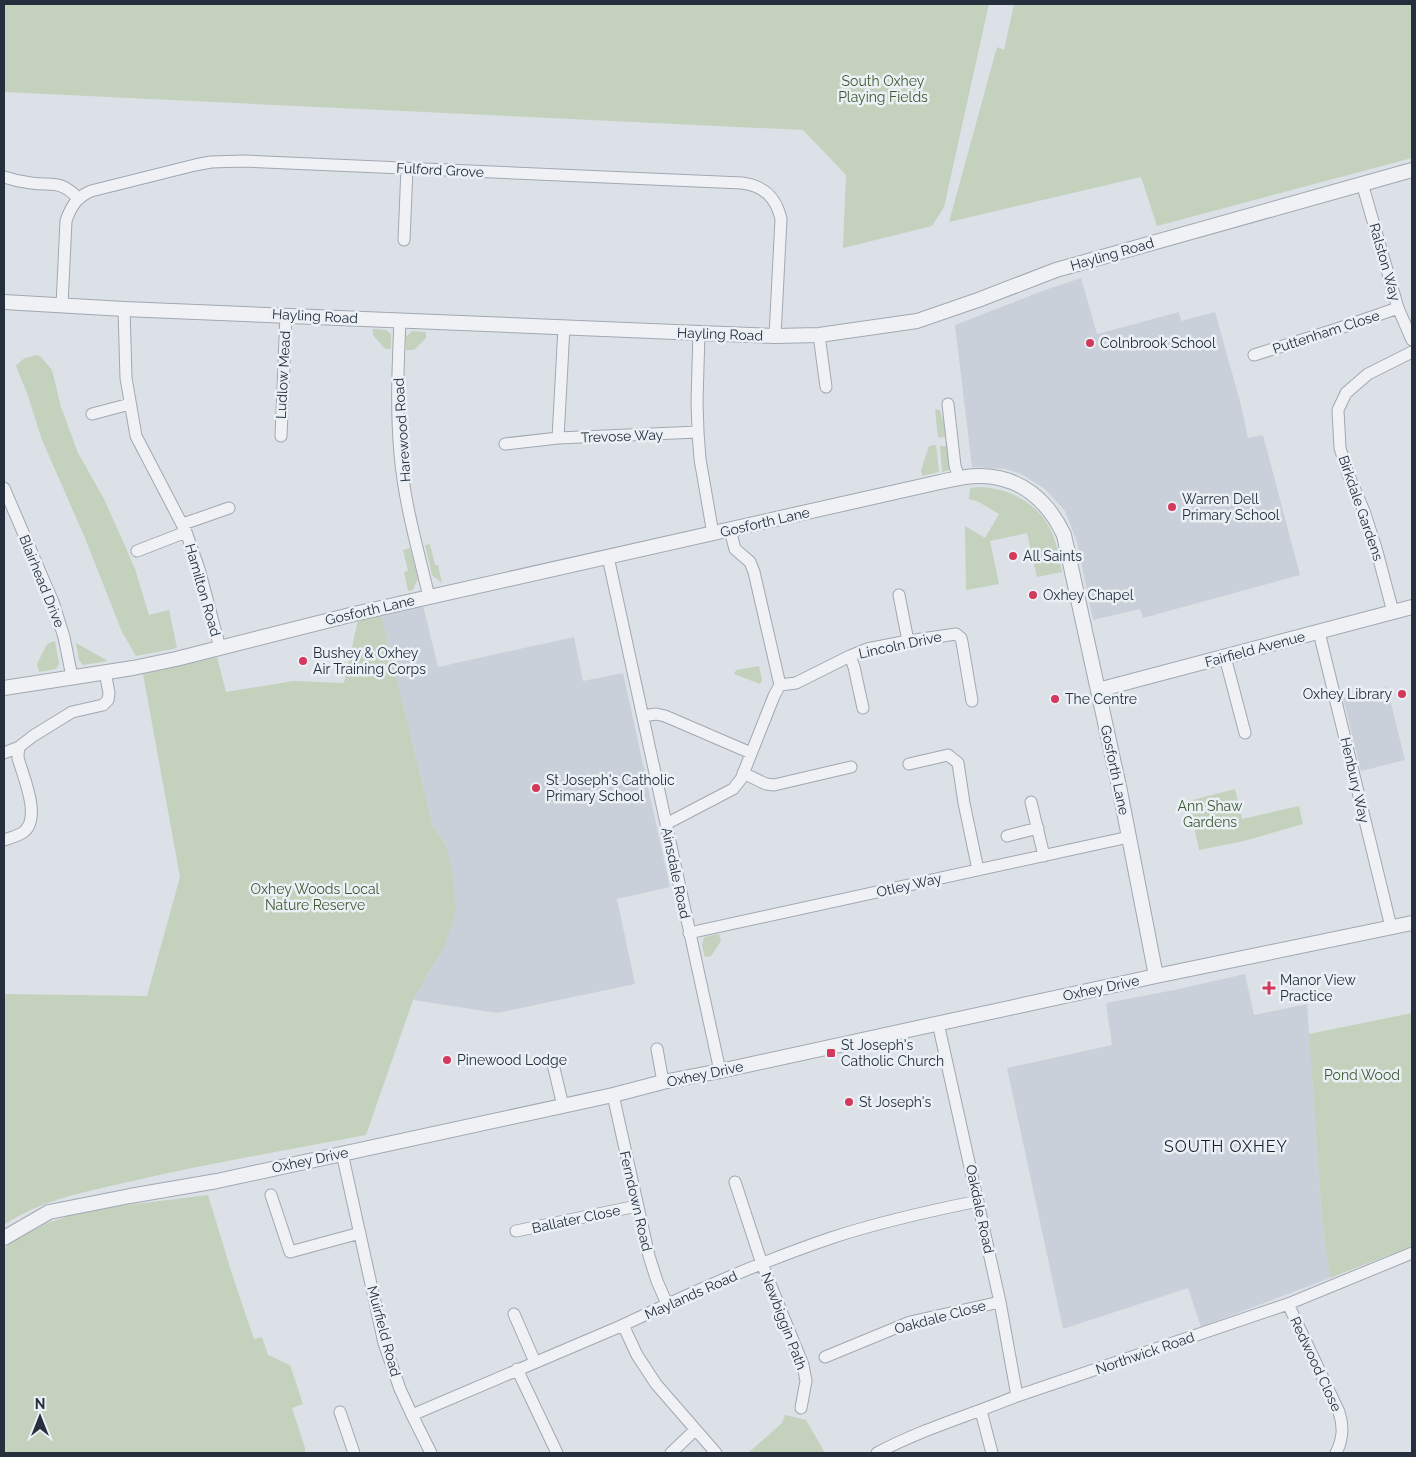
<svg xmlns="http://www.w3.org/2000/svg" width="1416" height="1457" viewBox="0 0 1416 1457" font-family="Raleway,sans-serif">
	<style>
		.built { fill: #cad0d9 }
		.green { fill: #c3d1bd }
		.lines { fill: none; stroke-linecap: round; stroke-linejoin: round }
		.minor-casing { stroke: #a1a8b1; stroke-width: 13 }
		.tertiary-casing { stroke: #a1a8b1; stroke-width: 16 }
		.minor { stroke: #eff1f5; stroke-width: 11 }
		.tertiary { stroke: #eff1f5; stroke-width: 14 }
		.poi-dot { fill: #d3395a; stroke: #ebf0f5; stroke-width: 2 }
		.labels { text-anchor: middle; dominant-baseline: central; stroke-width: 5; stroke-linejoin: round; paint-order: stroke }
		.park-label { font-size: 14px; fill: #3c5a32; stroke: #ebf0f5 }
		.street-label { font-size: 14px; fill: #252f3e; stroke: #ebf0f5 }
		.poi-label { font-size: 14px; fill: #252f3e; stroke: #ebf0f5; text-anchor: start }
		.quarter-label { font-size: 16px; letter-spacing: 1px; fill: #18212e; stroke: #ebf0f5 }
	</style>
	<rect width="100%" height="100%" fill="#dce1e7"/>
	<path class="built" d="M 1081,278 L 1097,334 L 1179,312 L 1181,321 L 1215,312 L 1241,405 L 1248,438 L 1263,435 L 1300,575 L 1143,618 L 1140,609 L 1093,620 L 1077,542 L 1065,511 L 1045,489 L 1021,474 L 1005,469 L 972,467 L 955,325 L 1045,290 Z
		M 423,605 L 438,667 L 574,637 L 583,681 L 623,673 L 670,887 L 617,899 L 635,984 L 497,1013 L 413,1000 L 444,947 L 445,843 L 433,826 L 381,615 Z
		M 1387,687 L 1405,760 L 1361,771 L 1343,698 Z
		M 1245,974 L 1254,1015 L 1307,1004 L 1322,1220 L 1330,1278 L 1201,1327 L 1188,1288 L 1063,1329 L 1007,1068 L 1112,1045 L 1106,1003 L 1174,990 Z"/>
	<path class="green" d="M 4,4 L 989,4 L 944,207 L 932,226 L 843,248 L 846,175 L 803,130 L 4,92 Z
		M 1014,4 L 1412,4 L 1412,158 L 1157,226 L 1141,177 L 949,222 L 997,47 L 1004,50 Z
		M 373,329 L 386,330 L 391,334 L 391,349 L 385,349 L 373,335 Z
		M 412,331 L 426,332 L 426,338 L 414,350 L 406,350 L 406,337 Z
		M 37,355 L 41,357 L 52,370 L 61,407 L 78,453 L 104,499 L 122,539 L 135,569 L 149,615 L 169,610 L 177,648 L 136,656 L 122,632 L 85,538 L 42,440 L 27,393 L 16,366 C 22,358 28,357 37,355 Z
		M 935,409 L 940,410 C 942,420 947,427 948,436 L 938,438 Z
		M 936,445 L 939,472 L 922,476 L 921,470 L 929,446 Z
		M 940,446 L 947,446 L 952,468 L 949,470 L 942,472 Z
		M 979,487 C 1012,488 1043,506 1054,538 C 1058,549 1060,561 1062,572 L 1037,577 L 1027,533 L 990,541 L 999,584 L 966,590 L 965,526 L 985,538 L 999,514 L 977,501 L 969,499 L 970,488 Z
		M 430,544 L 435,565 L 438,565 L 442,583 L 432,575 L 425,545 Z
		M 410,548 L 418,579 L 413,590 L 408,591 L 404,572 L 408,571 L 403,550 Z
		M 381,615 L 433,826 L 445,843 L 452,870 L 456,912 L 444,947 L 413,1000 L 366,1135 C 288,1150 210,1163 133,1181 C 89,1191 42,1199 4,1225 L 4,994 L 147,996 L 180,877 L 143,674 L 217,657 L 226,692 L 293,681 L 344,683 L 358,620 Z
		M 55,641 L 59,664 L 56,669 L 39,672 L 37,664 L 47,644 Z
		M 76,643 L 108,661 L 83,665 L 79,660 Z
		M 759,666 L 762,680 L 760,684 L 734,674 L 736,670 Z
		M 1235,789 L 1242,819 L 1299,806 L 1303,824 L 1244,841 L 1199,850 L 1189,801 Z
		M 719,934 L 721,941 L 711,956 L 705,957 L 702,945 L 704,937 Z
		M 1412,1013 L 1412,1246 L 1330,1278 L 1322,1220 L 1309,1034 Z
		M 208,1195 L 232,1274 L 254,1339 L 262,1337 L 268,1355 L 290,1365 L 303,1404 L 292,1408 L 305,1448 L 305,1453 L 4,1453 L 4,1249 L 10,1243 L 47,1223 L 87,1210 Z
		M 785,1415 L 806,1420 L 825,1453 L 748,1453 L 782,1423 Z"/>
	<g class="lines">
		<g class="minor-casing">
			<path id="minor" d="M 4,177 C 13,180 22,182 31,183 C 54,186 60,180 78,198
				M 1362,183 L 1398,308 L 1412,340
				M 404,240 L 407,168
				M 62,305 L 66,221 C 71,206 77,197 91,191 L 195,165 L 211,162 L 243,161 L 742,183 C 764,186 776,197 781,219 L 775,336
				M 124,309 L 126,378 L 136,436 L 186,532 L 199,569 L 220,648
				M 400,320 C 398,365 396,410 400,454 C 404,502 418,550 429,597
				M 564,327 L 558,438 L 698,432 L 697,401 L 699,333
				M 819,335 L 826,387
				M 1254,355 L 1337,329 L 1398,308
				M 948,404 L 955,466 L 959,478
				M 92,414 L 130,404
				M 698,432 L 700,459 L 713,534
				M 281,436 L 286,315
				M 505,444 L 558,438
				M 4,488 L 53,602 L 64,637 L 72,677
				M 183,524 L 229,508
				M 137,551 L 186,532
				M 608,557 L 720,1071
				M 899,595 L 908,641
				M 1393,612 L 1376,548 L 1364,511 L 1348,474 L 1340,448 L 1338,410 L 1346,393 L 1368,374 L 1412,352
				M 1319,632 L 1391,927
				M 850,656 L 854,667 L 863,708
				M 1225,657 L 1245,733
				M 780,685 L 796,683 L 850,656 L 867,649 L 908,641 L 956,634 L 961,638 L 962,642 L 972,701
				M 643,716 L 656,714 L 665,716 L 751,753
				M 4,753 L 19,747 L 33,736 L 72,712 L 103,705 L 108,700 L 109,693 L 105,672
				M 909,764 L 948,755 L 958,763 L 964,803 L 978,870
				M 743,773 L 766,784 L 774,785 L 851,767
				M 1031,802 L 1044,856
				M 666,824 L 733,789 L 741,779 L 774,696 L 780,685 L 754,572 L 750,562 L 735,549 L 730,530
				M 1007,836 L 1038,828
				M 4,840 C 10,838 17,836 22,833 C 43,820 23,776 18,758 C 18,754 18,751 19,747
				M 689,933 L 1129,837
				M 938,1023 L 1000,1302 L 1017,1396
				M 657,1049 L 663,1082
				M 553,1064 L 563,1106
				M 613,1095 L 649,1256 L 657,1281 L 667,1304
				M 342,1153 L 384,1343 L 400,1389 L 412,1415 L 431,1453
				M 735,1182 L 762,1264 L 803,1365 L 806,1381 L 801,1408
				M 271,1195 L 290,1252 L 360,1233
				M 516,1231 L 637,1206
				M 1288,1304 L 1339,1412 C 1344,1427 1343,1439 1336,1453
				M 514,1314 L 535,1362
				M 623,1325 L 637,1355 L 656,1384 L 716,1453
				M 825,1357 L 910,1322 L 1000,1302
				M 517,1369 L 557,1453
				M 981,1411 L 992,1453
				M 340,1412 L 354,1453
				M 412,1415 C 481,1385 551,1356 621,1326 C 636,1319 651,1312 666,1305 C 720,1280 775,1257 831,1238 C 879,1222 929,1211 978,1201
				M 671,1453 L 695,1430
				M 877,1453 C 922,1429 971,1415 1017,1396 L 1288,1304 L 1412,1253"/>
		</g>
		<g class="tertiary-casing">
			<path id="tertiary" d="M 4,302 L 124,309 L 699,333 L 775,336 L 819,335 L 917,321 L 978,300 L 1056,270 L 1412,170
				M 4,688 L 133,668 L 176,659 L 354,614 L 940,482 C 954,479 968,475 982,476 C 1021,477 1048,501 1064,535 L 1120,791 L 1156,976
				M 1098,690 L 1412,607
				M 4,1238 L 49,1212 L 130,1196 L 217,1181 L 613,1095 L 663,1082 L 720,1071 L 1156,976 L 1412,923"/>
		</g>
		<use href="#minor" class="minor"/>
		<use href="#tertiary" class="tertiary"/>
	</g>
	<g class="poi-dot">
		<circle cx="1090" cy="343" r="5"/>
		<circle cx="1172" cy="507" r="5"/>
		<circle cx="1013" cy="556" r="5"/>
		<circle cx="1033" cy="595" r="5"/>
		<circle cx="303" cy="661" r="5"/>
		<circle cx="1402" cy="694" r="5"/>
		<circle cx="1055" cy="699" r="5"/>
		<circle cx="536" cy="788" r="5"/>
		<path d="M1266.5 980.5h5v5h5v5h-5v5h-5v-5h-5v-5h5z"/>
		<rect x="826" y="1048" width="10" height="10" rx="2.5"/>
		<circle cx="447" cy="1060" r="5"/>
		<circle cx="849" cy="1102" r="5"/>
	</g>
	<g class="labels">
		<g class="park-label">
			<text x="883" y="81">South Oxhey<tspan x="883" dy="16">Playing Fields</tspan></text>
			<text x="1210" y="806">Ann Shaw<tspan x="1210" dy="16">Gardens</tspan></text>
			<text x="315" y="889">Oxhey Woods Local<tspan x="315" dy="16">Nature Reserve</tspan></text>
			<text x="1362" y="1075">Pond Wood</text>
		</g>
		<g class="street-label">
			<text transform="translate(440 170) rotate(3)">Fulford Grove</text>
			<text transform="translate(1112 254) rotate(-16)">Hayling Road</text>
			<text transform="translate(1385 262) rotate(74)">Ralston Way</text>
			<text transform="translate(315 316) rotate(3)">Hayling Road</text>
			<text transform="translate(1326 332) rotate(-18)">Puttenham Close</text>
			<text transform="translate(720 334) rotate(2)">Hayling Road</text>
			<text transform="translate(283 375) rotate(-87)">Ludlow Mead</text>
			<text transform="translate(402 430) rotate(-94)">Harewood Road</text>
			<text transform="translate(622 436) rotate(-2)">Trevose Way</text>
			<text transform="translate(1361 508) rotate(71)">Birkdale Gardens</text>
			<text transform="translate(765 522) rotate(-13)">Gosforth Lane</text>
			<text transform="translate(42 581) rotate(68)">Blairhead Drive</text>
			<text transform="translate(203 590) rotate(74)">Hamilton Road</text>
			<text transform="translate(370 610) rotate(-13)">Gosforth Lane</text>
			<text transform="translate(900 645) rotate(-12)">Lincoln Drive</text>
			<text transform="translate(1255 649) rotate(-15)">Fairfield Avenue</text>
			<text transform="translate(1115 770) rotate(78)">Gosforth Lane</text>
			<text transform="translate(1355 780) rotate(77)">Henbury Way</text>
			<text transform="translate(676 873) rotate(78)">Ainsdale Road</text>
			<text transform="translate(909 885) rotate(-13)">Otley Way</text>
			<text transform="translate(1101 988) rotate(-12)">Oxhey Drive</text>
			<text transform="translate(705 1074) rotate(-12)">Oxhey Drive</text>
			<text transform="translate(310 1160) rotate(-12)">Oxhey Drive</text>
			<text transform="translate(636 1201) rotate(77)">Ferndown Road</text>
			<text transform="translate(980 1209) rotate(78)">Oakdale Road</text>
			<text transform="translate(576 1219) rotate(-12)">Ballater Close</text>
			<text transform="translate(691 1295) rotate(-24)">Maylands Road</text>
			<text transform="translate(940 1317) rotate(-15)">Oakdale Close</text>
			<text transform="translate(784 1321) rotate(69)">Newbiggin Path</text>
			<text transform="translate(384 1331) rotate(75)">Muirfield Road</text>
			<text transform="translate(1145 1353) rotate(-19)">Northwick Road</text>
			<text transform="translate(1316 1364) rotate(65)">Redwood Close</text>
		</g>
		<g class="poi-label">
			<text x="1100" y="343">Colnbrook School</text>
			<text x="1182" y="499">Warren Dell<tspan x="1182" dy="16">Primary School</tspan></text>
			<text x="1023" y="556">All Saints</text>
			<text x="1043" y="595">Oxhey Chapel</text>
			<text x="313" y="653">Bushey &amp; Oxhey<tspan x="313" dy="16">Air Training Corps</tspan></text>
			<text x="1392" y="694" text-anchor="end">Oxhey Library</text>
			<text x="1065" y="699">The Centre</text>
			<text x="546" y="780">St Joseph's Catholic<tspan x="546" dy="16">Primary School</tspan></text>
			<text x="1280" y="980">Manor View<tspan x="1280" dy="16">Practice</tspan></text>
			<text x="841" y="1045">St Joseph's<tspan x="841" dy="16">Catholic Church</tspan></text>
			<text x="457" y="1060">Pinewood Lodge</text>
			<text x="859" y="1102">St Joseph's</text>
		</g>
		<g class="quarter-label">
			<text x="1226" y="1146">SOUTH OXHEY</text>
		</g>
	</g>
	<rect width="1416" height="1457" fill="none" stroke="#252f3e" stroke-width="10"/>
	<g transform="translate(40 1417)" stroke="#ebf0f5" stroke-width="4" paint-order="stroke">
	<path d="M0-4L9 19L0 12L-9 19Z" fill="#252f3e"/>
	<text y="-8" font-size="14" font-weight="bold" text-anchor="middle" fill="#252f3e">N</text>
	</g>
</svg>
